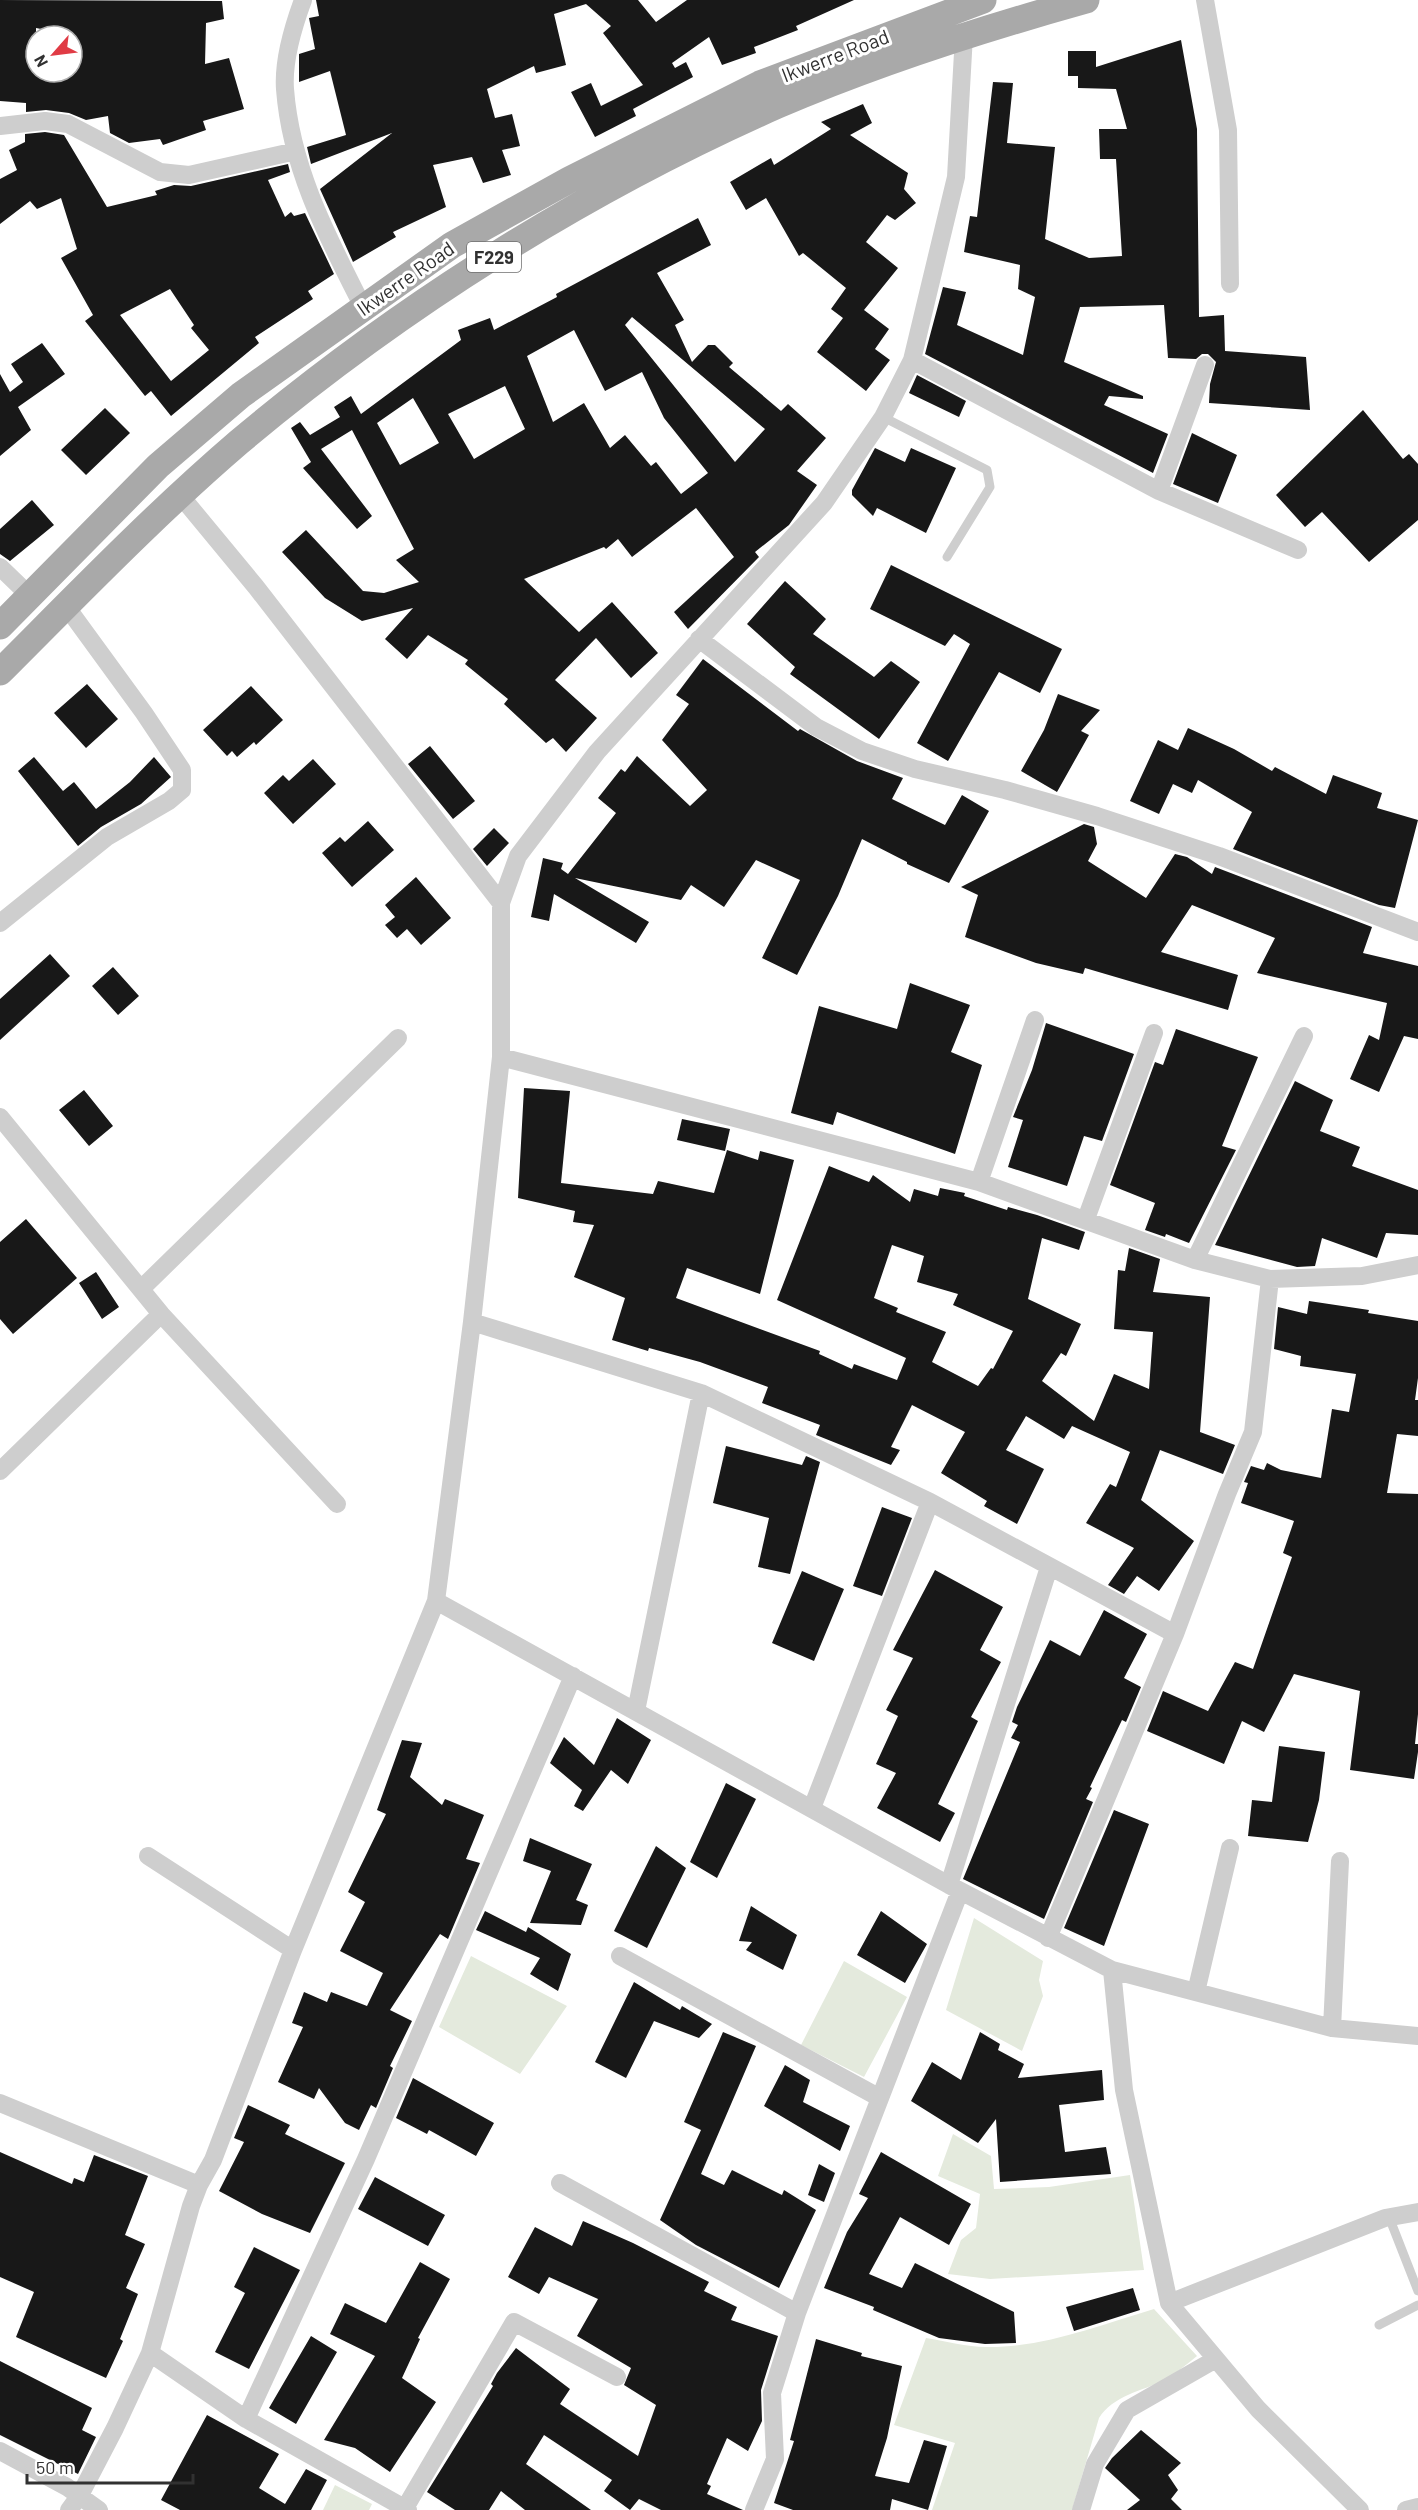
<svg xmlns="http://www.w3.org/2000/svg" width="1418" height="2510" viewBox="0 0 1418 2510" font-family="Barlow,sans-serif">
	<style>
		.green { fill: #e4eadd }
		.building { fill: #181818; fill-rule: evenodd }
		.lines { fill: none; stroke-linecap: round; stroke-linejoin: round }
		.service { stroke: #cecece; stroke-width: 9 }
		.minor { stroke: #cecece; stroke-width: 18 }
		.primary { stroke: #a9a9a9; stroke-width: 27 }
		.labels { text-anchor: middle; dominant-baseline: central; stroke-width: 6; stroke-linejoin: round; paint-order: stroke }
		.shield { fill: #fff; stroke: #6f6f6f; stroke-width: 1.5 }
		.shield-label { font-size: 18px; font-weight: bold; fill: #313131 }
		.street-label { font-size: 20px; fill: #313131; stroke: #fff }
	</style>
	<rect width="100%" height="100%" fill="#fff"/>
	<path class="green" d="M 974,1918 L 1043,1961 L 1039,1980 L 1043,1996 L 1022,2051 L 946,2010 Z
		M 471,1956 L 567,2006 L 520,2074 L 439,2027 Z
		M 844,1961 L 907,1997 L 864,2077 L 801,2045 Z
		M 953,2134 L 991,2156 L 994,2189 L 1049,2187 L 1130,2175 L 1144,2270 L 990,2279 L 948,2274 L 961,2240 L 976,2228 L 980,2194 L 938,2176 Z
		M 1154,2309 L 1197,2356 C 1186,2365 1175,2374 1163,2381 C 1141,2391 1113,2396 1099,2418 L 1072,2510 L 932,2510 L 955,2443 L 894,2425 L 926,2338 C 946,2341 967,2347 986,2347 C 1043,2348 1100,2325 1154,2309 Z
		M 335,2485 L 372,2504 L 369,2510 L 323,2510 Z"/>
	<path class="building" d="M 0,0 L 222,1 L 224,19 L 206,23 L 205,64 L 229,58 L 244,109 L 203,121 L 206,130 L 163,145 L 160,139 L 129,143 L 110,133 L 108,116 L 86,120 L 69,113 L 46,110 L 26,112 L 26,103 L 0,101 ZM 36,28 L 72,35 L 72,72 L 36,72 Z
		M 316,0 L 638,0 L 656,22 L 687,0 L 854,0 L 796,26 L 798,30 L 754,47 L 756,53 L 722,65 L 709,37 L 672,63 L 675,68 L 686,62 L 693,77 L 633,109 L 636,116 L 595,137 L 571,92 L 591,83 L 601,106 L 643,85 L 603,33 L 611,26 L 586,4 L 554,14 L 566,65 L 536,73 L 534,66 L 487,89 L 495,118 L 512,114 L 520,146 L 502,150 L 511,175 L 483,183 L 472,157 L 433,165 L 446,207 L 393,232 L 396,237 L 353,262 L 320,189 L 392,133 L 311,164 L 307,147 L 346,135 L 330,71 L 299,82 L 299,54 L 315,49 L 309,18 L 319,16 Z
		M 1181,40 L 1197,129 L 1199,317 L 1224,315 L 1225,351 L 1306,357 L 1310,410 L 1209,403 L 1210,384 L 1216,362 L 1208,354 L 1202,354 L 1196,359 L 1168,358 L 1164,305 L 1080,307 L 1064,362 L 1143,396 L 1143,399 L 1109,396 L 1104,405 L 1168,434 L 1153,473 L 925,354 L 943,287 L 966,292 L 957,325 L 1023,355 L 1035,297 L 1018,289 L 1020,265 L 964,252 L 970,216 L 977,217 L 993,82 L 1013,83 L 1007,143 L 1055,147 L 1045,239 L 1089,258 L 1122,256 L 1116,159 L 1100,159 L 1099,129 L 1127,129 L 1116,89 L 1078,88 L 1078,76 L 1068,76 L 1068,51 L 1096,51 L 1096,67 Z
		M 863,104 L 872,123 L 850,135 L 908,173 L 904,189 L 916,203 L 895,220 L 887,215 L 866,242 L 898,268 L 864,310 L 889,329 L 875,349 L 890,360 L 866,391 L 817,352 L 843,318 L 831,309 L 846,288 L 803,253 L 799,256 L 766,198 L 746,210 L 730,182 L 771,158 L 774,165 L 831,129 L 821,122 Z
		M 45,132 L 64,135 L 107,207 L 157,195 L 155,191 L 174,185 L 191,186 L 288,164 L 290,172 L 268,180 L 285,217 L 291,212 L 294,216 L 305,213 L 334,274 L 308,291 L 313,299 L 255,337 L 259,343 L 171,416 L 151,391 L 145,396 L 85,321 L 93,315 L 61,258 L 77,249 L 61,198 L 37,209 L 30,201 L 0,224 L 0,179 L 17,170 L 9,150 L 25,142 L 25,134 ZM 170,289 L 194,325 L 191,328 L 209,350 L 171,381 L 120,315 Z
		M 698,218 L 711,245 L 657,273 L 684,320 L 675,325 L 692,362 L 708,345 L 715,345 L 733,363 L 729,367 L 781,411 L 788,404 L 826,438 L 797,471 L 817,485 L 789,525 L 755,552 L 759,557 L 688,629 L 674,612 L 734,557 L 696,508 L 632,557 L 618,539 L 606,549 L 604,547 L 524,579 L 579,632 L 612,602 L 658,653 L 631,678 L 596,638 L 555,680 L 597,718 L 566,752 L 553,738 L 546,743 L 504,704 L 508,699 L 465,664 L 468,660 L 428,635 L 407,659 L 385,639 L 413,608 L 362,621 L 325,598 L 282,552 L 306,530 L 363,591 L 384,593 L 419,582 L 396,560 L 414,549 L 352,430 L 321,449 L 372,516 L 357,529 L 303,468 L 311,462 L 291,428 L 300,422 L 310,435 L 340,417 L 334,407 L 351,396 L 361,414 L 461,340 L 458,330 L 490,318 L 494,330 L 557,297 L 556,294 ZM 632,317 L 765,429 L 735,462 L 625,325 ZM 574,330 L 605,391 L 642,372 L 664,418 L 708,473 L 681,494 L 656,462 L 651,466 L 625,435 L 610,448 L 584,403 L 553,422 L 527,356 ZM 505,386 L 525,429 L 474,459 L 448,414 ZM 413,398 L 439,443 L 400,465 L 377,423 Z
		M 42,343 L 65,374 L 18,407 L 31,430 L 0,456 L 0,374 L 10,392 L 23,382 L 11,364 Z
		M 917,375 L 966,401 L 959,417 L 909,393 Z
		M 105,408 L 130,433 L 86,475 L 61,450 Z
		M 1363,410 L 1403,459 L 1409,454 L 1418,464 L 1418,520 L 1369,562 L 1322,512 L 1305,527 L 1276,495 Z
		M 1192,433 L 1237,455 L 1218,503 L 1173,484 Z
		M 875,448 L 905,462 L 911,448 L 956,468 L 926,533 L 877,508 L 873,516 L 852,495 L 852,490 Z
		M 32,500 L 54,525 L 10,561 L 0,554 L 0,529 Z
		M 891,565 L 1062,649 L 1040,693 L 999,672 L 948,761 L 917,743 L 970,644 L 954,634 L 945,646 L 870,609 Z
		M 785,581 L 826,619 L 813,634 L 874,677 L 891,661 L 920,682 L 879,739 L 790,674 L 795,667 L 747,624 Z
		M 703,659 L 798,731 L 800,729 L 857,761 L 903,778 L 892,799 L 945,825 L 962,795 L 989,811 L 949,883 L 907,864 L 907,862 L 862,839 L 838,896 L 797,975 L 762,958 L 800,880 L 756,860 L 724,907 L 691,885 L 681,900 L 575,878 L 649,922 L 636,943 L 554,894 L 549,921 L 531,917 L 543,858 L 563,863 L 561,869 L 568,874 L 616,813 L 598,798 L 621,769 L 625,772 L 637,756 L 690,806 L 707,790 L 662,740 L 689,704 L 676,695 Z
		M 87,684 L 118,719 L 86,748 L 54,713 Z
		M 251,686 L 283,720 L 256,745 L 254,742 L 237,757 L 232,751 L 227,756 L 203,730 Z
		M 1058,694 L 1100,710 L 1081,731 L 1089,735 L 1057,792 L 1021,771 L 1044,730 Z
		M 1188,728 L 1234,749 L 1272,771 L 1275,767 L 1326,794 L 1333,775 L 1382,793 L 1377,808 L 1418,820 L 1395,908 L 1379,905 L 1233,849 L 1252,812 L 1198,780 L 1192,793 L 1173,784 L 1159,814 L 1130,801 L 1158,740 L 1178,750 Z
		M 430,746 L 475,801 L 453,819 L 408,764 Z
		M 34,757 L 63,791 L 74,782 L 96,809 L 130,782 L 154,757 L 171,777 L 141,804 L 101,827 L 78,846 L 18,771 Z
		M 313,759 L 336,784 L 293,824 L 264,793 L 283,775 L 289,781 Z
		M 368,821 L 394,850 L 352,887 L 322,853 L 340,837 L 345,842 Z
		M 1084,824 L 1094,827 L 1097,844 L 1088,861 L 1146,898 L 1175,854 L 1187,857 L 1212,874 L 1215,867 L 1372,927 L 1363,953 L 1418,966 L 1418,1039 L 1404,1036 L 1379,1092 L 1350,1079 L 1369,1035 L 1379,1040 L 1387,1003 L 1257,973 L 1275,938 L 1192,905 L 1161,952 L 1238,975 L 1228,1010 L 1085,968 L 1083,974 L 1036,963 L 965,937 L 978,895 L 961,887 Z
		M 494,828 L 509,843 L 487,866 L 473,849 Z
		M 416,877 L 451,918 L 421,945 L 407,929 L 397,938 L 385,925 L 395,917 L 385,905 Z
		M 50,954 L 70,976 L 0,1040 L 0,999 Z
		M 113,967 L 139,996 L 118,1015 L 92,986 Z
		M 910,983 L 970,1005 L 951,1052 L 982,1065 L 955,1154 L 837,1112 L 833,1125 L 791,1113 L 819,1006 L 897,1029 Z
		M 1046,1023 L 1134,1054 L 1102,1141 L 1084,1136 L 1067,1186 L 1008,1167 L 1023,1120 L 1013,1117 L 1032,1070 Z
		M 1176,1029 L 1258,1057 L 1222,1146 L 1236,1150 L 1189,1243 L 1166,1234 L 1165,1237 L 1145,1230 L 1155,1203 L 1110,1185 L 1155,1062 L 1163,1065 Z
		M 1295,1081 L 1333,1100 L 1320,1131 L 1360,1147 L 1352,1166 L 1418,1190 L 1418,1235 L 1386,1233 L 1377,1258 L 1322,1238 L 1315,1266 L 1297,1267 L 1215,1245 Z
		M 524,1088 L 570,1091 L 561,1183 L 653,1194 L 658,1181 L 714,1193 L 727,1150 L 758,1160 L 760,1151 L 794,1160 L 760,1294 L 687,1268 L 676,1298 L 820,1351 L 819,1354 L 852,1369 L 854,1364 L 897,1380 L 906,1358 L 777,1300 L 829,1166 L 869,1182 L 873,1175 L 910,1202 L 914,1189 L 938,1196 L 940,1188 L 965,1193 L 964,1196 L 1007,1210 L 1008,1207 L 1037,1215 L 1085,1232 L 1079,1250 L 1042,1238 L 1028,1299 L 1081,1324 L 1066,1356 L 1061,1353 L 1042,1381 L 1094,1421 L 1114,1374 L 1149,1389 L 1153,1332 L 1114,1329 L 1118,1270 L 1125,1271 L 1129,1248 L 1160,1259 L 1153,1292 L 1210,1297 L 1200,1432 L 1235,1445 L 1223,1474 L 1160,1450 L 1141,1500 L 1194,1541 L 1159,1591 L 1137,1576 L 1124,1594 L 1108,1585 L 1134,1548 L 1086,1523 L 1110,1484 L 1116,1487 L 1130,1452 L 1072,1426 L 1064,1439 L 1026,1416 L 1006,1450 L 1044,1469 L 1017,1524 L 984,1506 L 987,1501 L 941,1473 L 965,1432 L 912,1405 L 891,1447 L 900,1450 L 891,1465 L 816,1435 L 820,1425 L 762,1403 L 768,1387 L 700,1362 L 649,1348 L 648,1351 L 612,1340 L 625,1298 L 574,1277 L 594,1225 L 573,1222 L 575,1211 L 518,1198 ZM 892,1245 L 924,1256 L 917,1282 L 958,1294 L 953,1305 L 1013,1331 L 993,1369 L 991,1368 L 978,1386 L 932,1362 L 946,1332 L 896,1312 L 898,1308 L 874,1298 Z
		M 84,1090 L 113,1126 L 89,1146 L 59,1110 Z
		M 682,1119 L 730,1129 L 725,1151 L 677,1140 Z
		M 26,1219 L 77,1278 L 13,1334 L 0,1319 L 0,1242 Z
		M 96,1272 L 119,1307 L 102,1319 L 79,1283 Z
		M 1309,1301 L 1369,1310 L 1368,1313 L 1418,1321 L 1418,1378 L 1415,1400 L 1418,1400 L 1418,1436 L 1397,1434 L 1387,1493 L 1418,1494 L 1418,1714 L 1415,1744 L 1418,1744 L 1418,1752 L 1414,1779 L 1350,1770 L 1360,1691 L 1294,1674 L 1264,1732 L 1242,1721 L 1224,1764 L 1147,1731 L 1163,1691 L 1208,1711 L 1235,1662 L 1253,1669 L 1292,1557 L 1283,1553 L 1294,1521 L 1241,1503 L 1248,1483 L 1244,1482 L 1251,1466 L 1264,1470 L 1267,1463 L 1281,1470 L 1321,1478 L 1332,1409 L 1349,1412 L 1356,1374 L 1300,1366 L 1301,1356 L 1274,1349 L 1278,1307 L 1307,1314 Z
		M 726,1446 L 802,1465 L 806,1456 L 820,1462 L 790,1574 L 758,1567 L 769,1518 L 713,1503 Z
		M 882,1507 L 912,1518 L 882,1596 L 853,1586 Z
		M 935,1570 L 1003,1607 L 980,1650 L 1001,1662 L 971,1717 L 978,1721 L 938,1804 L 955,1813 L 940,1842 L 877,1808 L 896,1773 L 876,1764 L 898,1716 L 886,1710 L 913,1658 L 893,1650 Z
		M 802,1571 L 844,1589 L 814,1661 L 772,1643 Z
		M 1104,1610 L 1147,1634 L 1124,1678 L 1141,1687 L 1126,1722 L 1122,1720 L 1090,1787 L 1092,1788 L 1086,1799 L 1093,1802 L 1044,1919 L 963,1879 L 1020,1742 L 1011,1738 L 1018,1725 L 1012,1722 L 1017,1707 L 1050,1640 L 1080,1656 Z
		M 617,1718 L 651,1740 L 628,1784 L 611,1770 L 583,1811 L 574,1806 L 582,1790 L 550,1763 L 564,1737 L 594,1765 Z
		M 402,1740 L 422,1743 L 410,1777 L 442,1805 L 445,1799 L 484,1815 L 466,1859 L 480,1863 L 448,1939 L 440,1934 L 390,2010 L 412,2021 L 390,2066 L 393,2068 L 376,2108 L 371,2105 L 359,2130 L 345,2123 L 319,2088 L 314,2099 L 278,2082 L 303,2027 L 292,2023 L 304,1992 L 327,2002 L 331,1992 L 367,2006 L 383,1973 L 340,1951 L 365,1902 L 348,1892 L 386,1814 L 377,1810 Z
		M 1279,1746 L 1325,1752 L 1319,1800 L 1308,1842 L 1248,1836 L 1252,1800 L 1272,1802 Z
		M 726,1783 L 756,1799 L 717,1878 L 690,1862 Z
		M 1114,1810 L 1149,1824 L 1104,1946 L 1064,1928 Z
		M 530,1838 L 592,1864 L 576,1900 L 588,1905 L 581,1925 L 530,1923 L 551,1871 L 523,1861 Z
		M 656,1846 L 686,1868 L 647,1948 L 614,1931 Z
		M 751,1906 L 797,1935 L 783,1970 L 746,1950 L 752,1942 L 739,1941 Z
		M 485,1911 L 526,1932 L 528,1927 L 571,1954 L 558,1991 L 530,1974 L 540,1958 L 476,1930 Z
		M 881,1911 L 927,1944 L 905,1983 L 857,1955 Z
		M 634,1982 L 680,2010 L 682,2006 L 712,2024 L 699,2038 L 654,2021 L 626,2078 L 595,2062 Z
		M 723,2032 L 756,2046 L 701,2174 L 724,2185 L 732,2170 L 782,2195 L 784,2190 L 816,2210 L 779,2288 L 696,2245 L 660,2220 L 701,2130 L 684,2122 Z
		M 980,2032 L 1000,2044 L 998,2050 L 1024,2064 L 1018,2078 L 1102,2070 L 1104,2100 L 1059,2105 L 1065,2152 L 1106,2147 L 1111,2174 L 1000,2182 L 996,2119 L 978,2143 L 911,2101 L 932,2062 L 961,2080 Z
		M 785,2065 L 810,2080 L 803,2102 L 850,2126 L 840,2151 L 764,2106 Z
		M 413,2078 L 494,2123 L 476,2156 L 429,2130 L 427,2134 L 396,2118 Z
		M 248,2105 L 290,2125 L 285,2134 L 345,2163 L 310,2233 L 262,2214 L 219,2191 L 244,2142 L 234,2138 Z
		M 0,2152 L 72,2184 L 74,2178 L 84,2182 L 94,2155 L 148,2176 L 125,2235 L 145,2244 L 126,2288 L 138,2294 L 120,2339 L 123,2341 L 106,2378 L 16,2337 L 34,2292 L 0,2277 Z
		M 881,2152 L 971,2204 L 949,2245 L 900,2217 L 869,2274 L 902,2288 L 915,2263 L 1014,2312 L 1016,2343 L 985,2344 L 939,2338 L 873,2310 L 874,2307 L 824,2288 L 847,2232 L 868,2198 L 859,2194 Z
		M 819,2164 L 835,2173 L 824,2202 L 808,2195 Z
		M 375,2177 L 445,2215 L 428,2246 L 358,2209 Z
		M 583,2221 L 633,2243 L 709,2282 L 704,2291 L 737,2307 L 731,2320 L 778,2336 L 761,2390 L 762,2421 L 748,2451 L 727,2438 L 707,2484 L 711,2486 L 707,2494 L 743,2510 L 661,2510 L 639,2499 L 630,2510 L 604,2491 L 612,2480 L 544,2435 L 526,2464 L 591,2510 L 525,2510 L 501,2491 L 489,2510 L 455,2510 L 427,2492 L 493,2386 L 491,2384 L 497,2373 L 516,2348 L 570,2389 L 560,2404 L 638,2456 L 656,2405 L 624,2385 L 631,2368 L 577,2336 L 598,2299 L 549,2277 L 539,2294 L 508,2277 L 535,2227 L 572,2246 Z
		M 254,2247 L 300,2270 L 249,2369 L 215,2352 L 245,2293 L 234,2287 Z
		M 420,2262 L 450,2279 L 418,2338 L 420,2339 L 402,2378 L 436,2402 L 390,2472 L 355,2448 L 324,2440 L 375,2356 L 330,2334 L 345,2303 L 386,2323 Z
		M 1133,2288 L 1140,2310 L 1074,2331 L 1066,2307 Z
		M 311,2336 L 337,2352 L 296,2424 L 269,2408 Z
		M 816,2339 L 862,2353 L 861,2356 L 902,2366 L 887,2438 L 875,2476 L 909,2483 L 924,2440 L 947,2446 L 928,2510 L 892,2499 L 890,2510 L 793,2510 L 774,2503 L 794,2441 L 790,2440 Z
		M 0,2361 L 92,2408 L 82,2430 L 96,2437 L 78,2474 L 0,2435 Z
		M 207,2415 L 279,2454 L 259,2488 L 285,2504 L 306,2469 L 327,2480 L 311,2510 L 180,2510 L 161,2500 Z
		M 1141,2430 L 1181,2463 L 1168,2475 L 1178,2490 L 1171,2499 L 1182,2510 L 1127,2510 L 1140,2500 L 1105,2468 L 1112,2458 Z"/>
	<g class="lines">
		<path class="service" d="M 883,417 L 987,470 L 990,487 L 947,557
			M 1389,2217 L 1418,2291
			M 1379,2325 L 1418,2305"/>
		<path class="minor" d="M 303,0 C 293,27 283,61 285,89 C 291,169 328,238 363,307
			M 1205,0 L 1228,130 L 1230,284
			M 0,126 L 45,121 L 68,124 L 160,172 L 189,175 L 296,151
			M 912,360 L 1159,491 L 1298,550
			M 1159,491 L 1205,365
			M 180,495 L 256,587 L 501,903
			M 0,567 L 30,596
			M 699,639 L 816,727 L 862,751 L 915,769 L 1005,790 L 1097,816 L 1219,856 L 1418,932
			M 0,923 L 107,837 L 169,801 L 182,790 L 182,770 L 144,713 L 66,606
			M 501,1057 L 979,1182 L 1195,1260 L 1270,1279 L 1362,1276 L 1418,1265
			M 0,1117 L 161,1314 L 0,1471
			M 979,1182 L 1035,1020
			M 1086,1219 L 1154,1033
			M 1195,1260 L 1304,1036
			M 141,1289 L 398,1038
			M 161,1314 L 337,1504
			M 472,1322 L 701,1393 L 930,1502 L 1175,1634
			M 436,1601 L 949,1885 L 1112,1970 L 1332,2028 L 1418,2036
			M 636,1711 L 701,1393
			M 812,1808 L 930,1502
			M 148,1856 L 293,1950
			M 949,1885 L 1049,1567
			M 1048,1938 L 1175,1634 L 1227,1494 L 1253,1432 L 1270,1279
			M 620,1956 L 880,2098
			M 1112,1970 L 1124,2090 L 1169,2303 L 1258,2409 L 1360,2510
			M 1196,1992 L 1230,1848
			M 1332,2028 L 1340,1861
			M 0,2103 L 199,2185
			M 560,2183 L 797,2313
			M 1169,2303 L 1385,2218 L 1418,2212
			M 150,2353 L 246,2419 L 408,2510
			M 246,2419 L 366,2159 L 573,1676
			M 0,2451 L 67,2487 L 99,2510
			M 405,2508 L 514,2322 L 617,2377
			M 69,2510 L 80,2495 L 115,2428 L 150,2353 L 191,2206 L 199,2185 L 213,2160 L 293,1950 L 436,1601 L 472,1322 L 501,1057 L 501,903 L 518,856 L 597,752 L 824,503 L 883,417 L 912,360 L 956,177 L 964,35
			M 754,2510 L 775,2459 L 772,2393 L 797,2313 L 960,1891
			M 1081,2510 L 1095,2464 L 1127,2410 L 1216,2359
			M 1406,2510 L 1418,2507"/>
		<path class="primary" d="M 0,626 L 158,466 L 241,395 L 452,245 L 569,180 L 760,84 L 983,0
			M 0,672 C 78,594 155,514 239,442 C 401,306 585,190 778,105 C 878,62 982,29 1086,0"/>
	</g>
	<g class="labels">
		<rect class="shield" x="467" y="242" width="54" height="30" rx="4.5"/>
		<g class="shield-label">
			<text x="494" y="257">F229</text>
		</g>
		<g class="street-label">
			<text transform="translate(835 55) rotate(-21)">Ikwerre Road</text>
			<text transform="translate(405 278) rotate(-35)">Ikwerre Road</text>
		</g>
	</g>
	<g transform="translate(54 54) rotate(242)"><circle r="28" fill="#ffffff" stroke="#adadad" stroke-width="1.5"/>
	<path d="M0-4.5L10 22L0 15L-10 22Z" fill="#e03b45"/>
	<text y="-9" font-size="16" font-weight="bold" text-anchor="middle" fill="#313131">N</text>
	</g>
	<path d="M27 2474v9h166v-9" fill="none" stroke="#313131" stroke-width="3"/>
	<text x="36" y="2474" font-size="18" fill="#313131" stroke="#ffffff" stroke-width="4.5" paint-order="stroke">50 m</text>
</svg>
